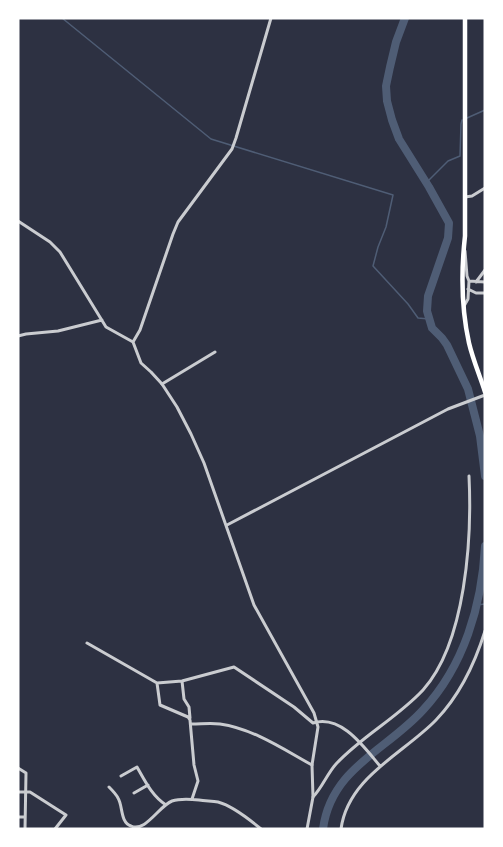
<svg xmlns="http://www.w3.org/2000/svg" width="503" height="847" viewBox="0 0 503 847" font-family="Signika,sans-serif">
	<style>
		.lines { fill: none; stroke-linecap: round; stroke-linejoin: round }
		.stream { stroke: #4f5d75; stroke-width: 1.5 }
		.river { stroke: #4f5d75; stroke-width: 8 }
		.minor { stroke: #caccd0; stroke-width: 3 }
		.tertiary { stroke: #caccd0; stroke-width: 3 }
		.primary { stroke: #fff; stroke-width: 4.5 }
	</style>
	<rect width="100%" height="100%" fill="#2d3142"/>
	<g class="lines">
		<path class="stream" d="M 62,18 L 211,139 L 393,195 L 386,227 L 378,247 L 373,266 L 408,304 L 418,318 L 429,319
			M 467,118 L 485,110
			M 426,183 L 448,161 L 460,156 L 461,124 L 462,120
			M 476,605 L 485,604"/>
		<path class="river" d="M 405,18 L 396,42 L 390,67 L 386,86 L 387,101 L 392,120 L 399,139 L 429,187 L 449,223 L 448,238 L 428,296 L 427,311 L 432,328 L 442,338 L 447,345 L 468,389 L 480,436 L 485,476
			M 323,829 C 331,768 387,750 423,710 C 464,666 482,605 485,546"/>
		<path class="minor" d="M 465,197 L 472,196 L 485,188
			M 465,251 L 467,276 L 469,281
			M 476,282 L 485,270
			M 468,289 L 476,293 L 485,293
			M 464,306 L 468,299 L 469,281 L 485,282
			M 162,384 L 215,352
			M 87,643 L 157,683 L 182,681 L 234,667 L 294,707 L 313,723 C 341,714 364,747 380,766
			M 182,681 L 184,699 L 189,707 L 190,718
			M 157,683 L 160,705 L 188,717 L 190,720 L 194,765 L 198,781 L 192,799
			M 192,724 C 201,724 211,723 220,724 C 254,729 283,749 312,765
			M 18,768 L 26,773 L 25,829
			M 121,776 L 137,767 C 145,781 152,796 166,805
			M 109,787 C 112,790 116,794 118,798 C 123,806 120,822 131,826 C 145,833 159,806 172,801 C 181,798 190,799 199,800 C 205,801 212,801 218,802 C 233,806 249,819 261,829
			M 18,792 L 30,792 L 66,815 L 55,829
			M 134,793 L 148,785
			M 313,797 C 322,788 327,774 336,764 C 362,736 397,718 423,690 C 466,642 472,538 469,476
			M 18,817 L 25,817
			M 341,829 C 348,777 403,754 436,720 C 459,696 475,663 485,631"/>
		<path class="tertiary" d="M 18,221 L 50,242 L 60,252 L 106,327 L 133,342 L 141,363 L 151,372 L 162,384 L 177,407 L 191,434 L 204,463 L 254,605 L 314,713 L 318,727 L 312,765 L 313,797 L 307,829
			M 18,336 L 26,334 L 58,331 L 102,320
			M 133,342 L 140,330 L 173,234 L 178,222 L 232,149 L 236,138 L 271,18
			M 227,525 L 448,409 L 485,395"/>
		<path class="primary" d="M 465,18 L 465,236 C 461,272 461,307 469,343 C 473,360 480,376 485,392"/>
	</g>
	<rect width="503" height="847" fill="none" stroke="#ffffff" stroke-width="39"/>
</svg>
